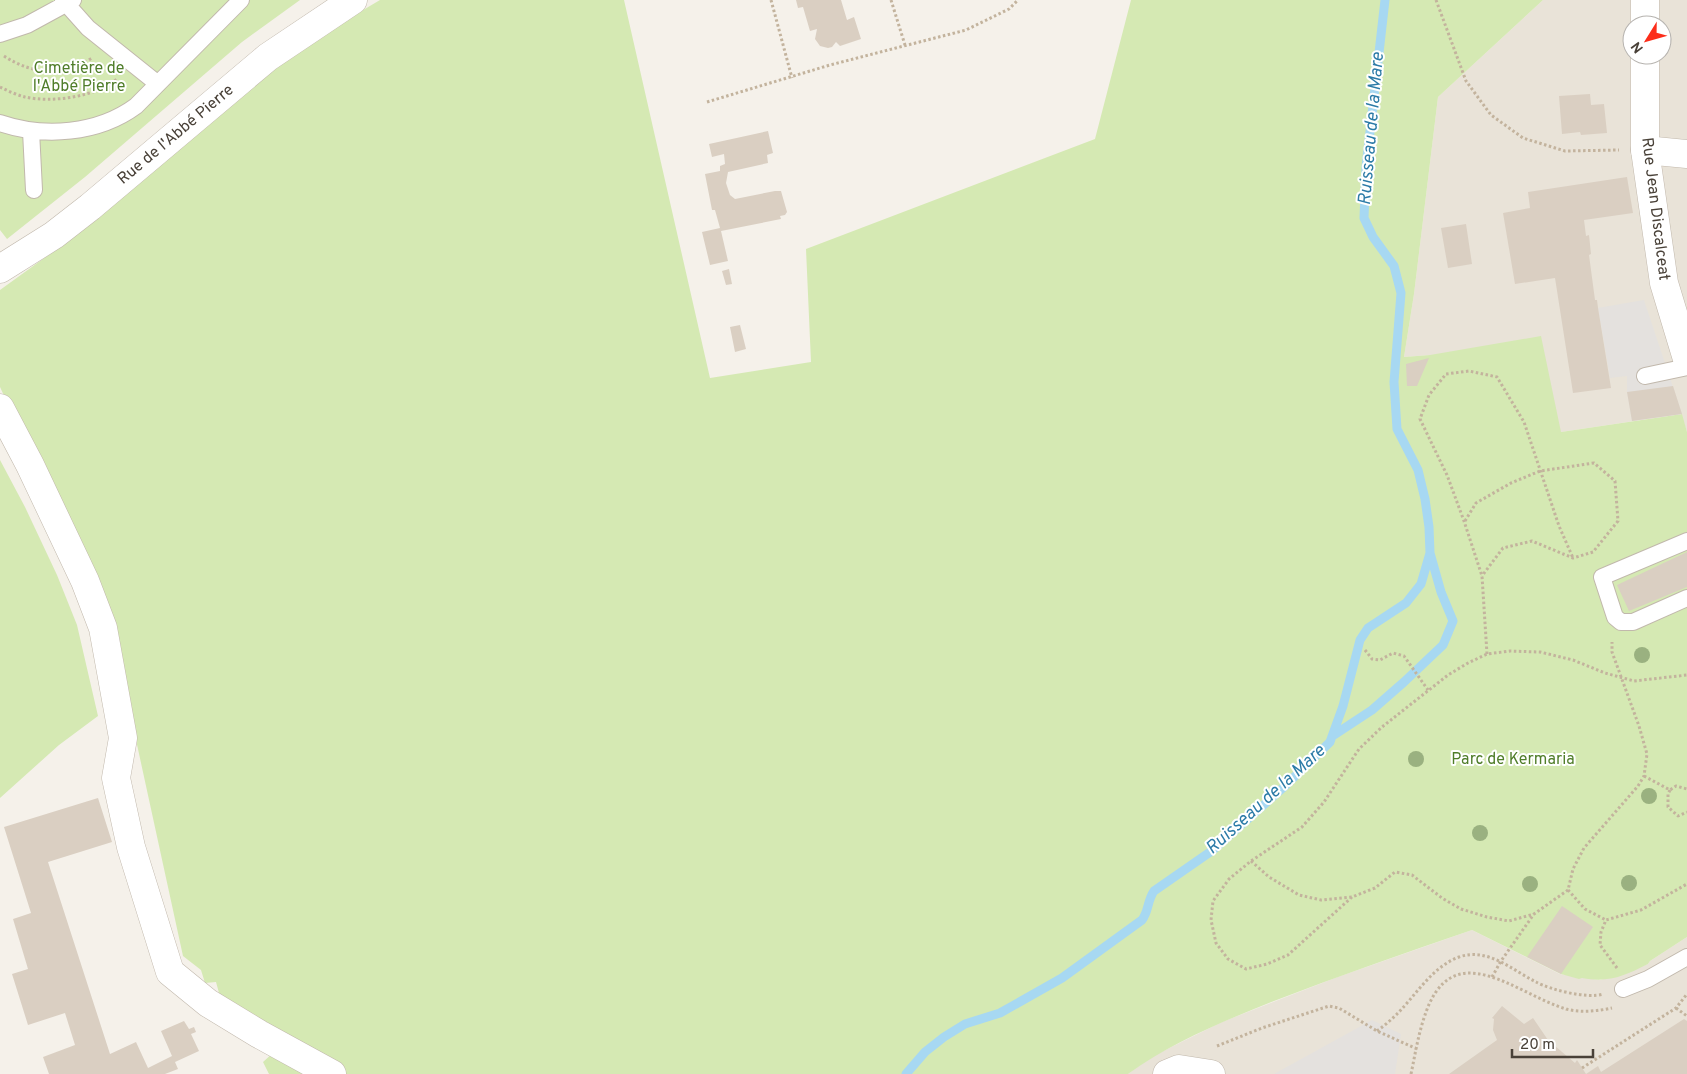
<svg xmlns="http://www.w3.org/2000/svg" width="1687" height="1074" viewBox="0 0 1687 1074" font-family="Overpass,sans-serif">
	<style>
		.residential { fill: #e9e3d8; fill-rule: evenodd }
		.green { fill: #d5e9b3 }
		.parking { fill: #e4e1de }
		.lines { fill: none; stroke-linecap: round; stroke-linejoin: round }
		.stream { stroke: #a7d8f2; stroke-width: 9 }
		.building { fill: #dacfc2 }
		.service-casing { stroke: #c1b8ac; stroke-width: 18 }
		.minor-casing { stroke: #c1b8ac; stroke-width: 29 }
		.tertiary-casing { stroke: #c1b8ac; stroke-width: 29 }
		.path { stroke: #c3b39d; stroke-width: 3; stroke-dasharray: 2.5 2.5; stroke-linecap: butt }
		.service { stroke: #fff; stroke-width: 16 }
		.minor { stroke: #fff; stroke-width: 28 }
		.tertiary { stroke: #fff; stroke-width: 28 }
		.tree { fill: #9ab180 }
		.labels { text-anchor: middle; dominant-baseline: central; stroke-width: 4; stroke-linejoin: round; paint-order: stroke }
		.park-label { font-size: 16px; fill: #4f7d29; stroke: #fff }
		.street-label { font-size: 16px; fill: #494138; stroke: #fff }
		.water-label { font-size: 18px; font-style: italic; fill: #2c7ba7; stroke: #fff }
	</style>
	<rect width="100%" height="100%" fill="#f5f1ea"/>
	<path class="residential" d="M 1543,0 L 1687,0 L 1687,432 L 1681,414 L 1561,432 L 1430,355 L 1404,357 L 1414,294 L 1438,97 ZM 1632,25 L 1662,25 L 1662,55 L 1632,55 Z
		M 1472,930 L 1560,974 L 1600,980 L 1648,964 L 1650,961 L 1687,937 L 1687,1074 L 1128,1074 L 1149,1058 L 1222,1022 L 1335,978 Z"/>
	<path class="green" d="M 0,0 L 300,0 L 242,42 L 85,177 L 7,239 L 0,230 Z
		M 380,0 L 624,0 L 710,378 L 811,362 L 806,249 L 1095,139 L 1131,0 L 1543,0 L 1438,97 L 1414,294 L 1404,357 L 1430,355 L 1541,336 L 1561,432 L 1682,414 L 1687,432 L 1687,937 L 1650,961 L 1648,964 C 1624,976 1609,983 1582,978 L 1579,979 L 1561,974 L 1472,930 C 1405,953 1339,976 1274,1001 C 1224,1021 1172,1042 1128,1074 L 345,1074 L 222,1004 L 216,982 L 205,983 L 201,970 L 183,956 L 131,717 L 13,415 L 0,387 L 0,290 L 54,251 L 127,194 L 255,83 L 316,38 Z
		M 0,460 L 25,507 L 57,575 L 77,625 L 98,716 L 59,745 L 0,798 Z
		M 274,1052 L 313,1074 L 269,1074 L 263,1062 Z"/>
	<path class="parking" d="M 1644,300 L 1682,414 L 1632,421 L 1627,392 L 1627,376 L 1610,378 L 1598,308 Z
		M 1372,1020 L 1401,1034 L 1395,1074 L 1274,1074 Z"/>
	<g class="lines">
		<path class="stream" d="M 1334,735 L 1372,710 L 1404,682 L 1443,645 L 1453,621 L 1441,592 L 1430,553
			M 906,1074 L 925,1052 L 944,1037 L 965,1024 L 1000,1013 L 1062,978 L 1142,920 C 1149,911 1147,901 1154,891 L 1213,850 L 1285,786 L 1330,742 L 1343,706 L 1360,640 L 1368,628 L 1406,603 L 1421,584 L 1430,553 L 1429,527 L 1425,499 L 1418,470 L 1397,429 L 1394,382 L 1401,293 L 1394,266 L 1373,237 L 1364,218 L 1366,167 L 1385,0"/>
	</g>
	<path class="building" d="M 796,0 L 841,0 L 847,20 L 854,17 L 861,39 L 840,46 L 836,42 L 832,47 L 828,48 L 820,46 L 815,39 L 817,29 L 810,31 L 803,7 L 798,8 Z
		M 1590,94 L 1591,105 L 1604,104 L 1607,133 L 1581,135 L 1580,132 L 1562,134 L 1559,96 Z
		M 768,131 L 773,153 L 767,155 L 768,163 L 728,172 L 726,183 L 730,195 L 735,199 L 775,191 L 781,191 L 787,212 L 785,215 L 780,216 L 781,219 L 721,231 L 728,261 L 710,265 L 702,232 L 720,228 L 715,210 L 712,210 L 705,174 L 720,171 L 720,166 L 725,164 L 724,154 L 712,157 L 709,144 Z
		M 1627,177 L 1633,213 L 1584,220 L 1586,236 L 1589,235 L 1591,254 L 1589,255 L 1595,300 L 1597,300 L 1598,308 L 1611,388 L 1573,393 L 1555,278 L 1515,284 L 1503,213 L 1530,208 L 1528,192 Z
		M 1466,224 L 1472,264 L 1448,268 L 1441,228 Z
		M 729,269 L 732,284 L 726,285 L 722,271 Z
		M 740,325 L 746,349 L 735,352 L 730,327 Z
		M 1429,358 L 1417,386 L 1407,386 L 1406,364 Z
		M 1673,386 L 1682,414 L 1632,421 L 1627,392 Z
		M 1687,552 L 1687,587 L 1629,611 L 1617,585 Z
		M 98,798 L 112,842 L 48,862 L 110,1054 L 136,1042 L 148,1068 L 172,1056 L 161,1031 L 184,1021 L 189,1029 L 194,1027 L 196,1032 L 191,1034 L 199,1051 L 175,1062 L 178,1069 L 165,1074 L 49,1074 L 43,1057 L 75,1045 L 65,1013 L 28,1025 L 12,974 L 28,969 L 13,919 L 31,913 L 4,827 Z
		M 1562,906 L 1593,927 L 1561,974 L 1527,957 Z
		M 1502,1006 L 1524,1024 L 1533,1018 L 1548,1040 L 1575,1063 L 1577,1060 L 1586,1074 L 1598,1066 L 1601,1072 L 1684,1019 L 1687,1021 L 1687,1074 L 1449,1074 L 1497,1040 L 1493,1030 L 1494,1019 L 1492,1018 Z"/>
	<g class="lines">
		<g class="service-casing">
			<path id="service" d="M 63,0 L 88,28 L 158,84
				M 0,34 L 27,25 L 73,0
				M 0,123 C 44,138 98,134 136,106 L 241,0
				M 31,131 L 34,190
				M 1645,376 L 1687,367
				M 1687,541 L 1602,577 L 1615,617 L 1621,622 L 1633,622 L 1687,598
				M 1623,989 L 1648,979 L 1687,957"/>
		</g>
		<g class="minor-casing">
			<path id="minor" d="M 1645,150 L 1687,154
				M 0,408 L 30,465 L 85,581 L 103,628 L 123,738 L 116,778 L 131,847 L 170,972 L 208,1003 L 259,1034 L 332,1074
				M 1167,1074 L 1179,1069 L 1211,1074"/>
		</g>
		<g class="tertiary-casing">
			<path id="tertiary" d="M 1645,0 L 1645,25
				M 1645,55 L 1645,150 L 1664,283 L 1687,359
				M 0,269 L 54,235 L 90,207 L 268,57 L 353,0"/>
		</g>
		<path class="path" d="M 771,0 L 792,78
			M 891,0 L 905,45
			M 1436,0 L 1466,81 L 1491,115 L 1523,138 L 1565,151 L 1619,150
			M 4,56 C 33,75 63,76 92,58
			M 0,87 C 8,91 17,95 25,97 C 52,103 97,97 118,78
			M 707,102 L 830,65 L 966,30 L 1009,9 L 1018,0
			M 1465,521 L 1476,503 L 1511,483 L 1540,471 L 1594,463 L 1615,481 L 1618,521 L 1593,552 L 1573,558 L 1532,541 L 1503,548 L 1482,576
			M 1365,650 L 1372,659 L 1380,660 L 1393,653 L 1404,656 L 1428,690
			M 1487,654 L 1482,576 L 1464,521 L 1447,475 L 1420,419 L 1429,395 L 1446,374 L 1469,371 L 1497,377 L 1524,422 L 1559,526 L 1573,558
			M 1644,776 L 1670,790 L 1676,786 L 1687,789
			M 1670,790 L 1668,794 L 1668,807 L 1678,816 L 1687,812
			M 1251,861 L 1269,877 L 1299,895 L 1321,900 L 1352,897 L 1375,888 L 1395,872 L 1412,875 L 1442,898 L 1461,909 L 1487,917 L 1509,921 L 1534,914
			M 1568,890 L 1585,909 L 1606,920
			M 1352,897 L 1288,955 L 1267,964 L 1246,969 L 1228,959 L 1216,943 L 1211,920 L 1213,901 L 1229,879 L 1251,861 L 1302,827 L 1324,802 L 1359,749 L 1382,727 L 1448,675 L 1468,663 L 1487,654 L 1510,651 L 1540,652 L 1573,660 L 1605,673 L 1634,681 L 1687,675
			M 1617,968 L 1600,945 L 1601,932 L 1606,920 L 1641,910 L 1687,884
			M 1492,977 L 1501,961 L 1534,914 L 1568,890 L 1573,869 L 1584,848 L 1638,786 L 1644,776 L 1647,754 L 1639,726 L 1612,652 L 1612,642
			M 1676,1008 L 1687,1016
			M 1377,1031 C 1384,1026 1391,1020 1397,1014 C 1416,995 1432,967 1459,957 C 1488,947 1512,970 1536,982 C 1551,990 1587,999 1603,994
			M 1217,1046 L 1262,1028 L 1329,1006 L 1339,1008 L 1377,1031 L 1417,1049
			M 1582,1068 L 1676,1008 L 1687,994
			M 1411,1074 C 1415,1055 1418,1036 1424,1018 C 1451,932 1514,993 1566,1009 C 1581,1013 1598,1011 1612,1008"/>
		<use href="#service" class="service"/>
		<use href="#minor" class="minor"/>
		<use href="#tertiary" class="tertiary"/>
	</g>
	<g class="tree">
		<circle cx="1642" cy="655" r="8"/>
		<circle cx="1416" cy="759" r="8"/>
		<circle cx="1649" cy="796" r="8"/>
		<circle cx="1480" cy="833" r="8"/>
		<circle cx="1629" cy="883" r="8"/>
		<circle cx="1530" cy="884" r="8"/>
	</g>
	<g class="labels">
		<g class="park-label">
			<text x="79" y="69">Cimetière de<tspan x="79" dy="18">l'Abbé Pierre</tspan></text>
			<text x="1513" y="760">Parc de Kermaria</text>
		</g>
		<g class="street-label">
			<text transform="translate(176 135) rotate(-40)">Rue de l'Abbé Pierre</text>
			<text transform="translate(1655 209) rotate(83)">Rue Jean Discalceat</text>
		</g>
		<g class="water-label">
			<text transform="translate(1372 129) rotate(-85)">Ruisseau de la Mare</text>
			<text transform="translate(1266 800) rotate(-42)">Ruisseau de la Mare</text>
		</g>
	</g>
	<g transform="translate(1647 40) rotate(233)"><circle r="24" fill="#ffffff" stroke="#b6b3af"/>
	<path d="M0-4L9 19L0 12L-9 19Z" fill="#fc2d1a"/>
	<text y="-8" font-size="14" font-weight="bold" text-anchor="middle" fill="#494138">N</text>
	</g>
	<path d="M1512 1049v8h81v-8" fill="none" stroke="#494138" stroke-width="2.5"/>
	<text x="1520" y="1049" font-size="15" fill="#494138" stroke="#ffffff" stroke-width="4" paint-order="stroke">20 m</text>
</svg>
